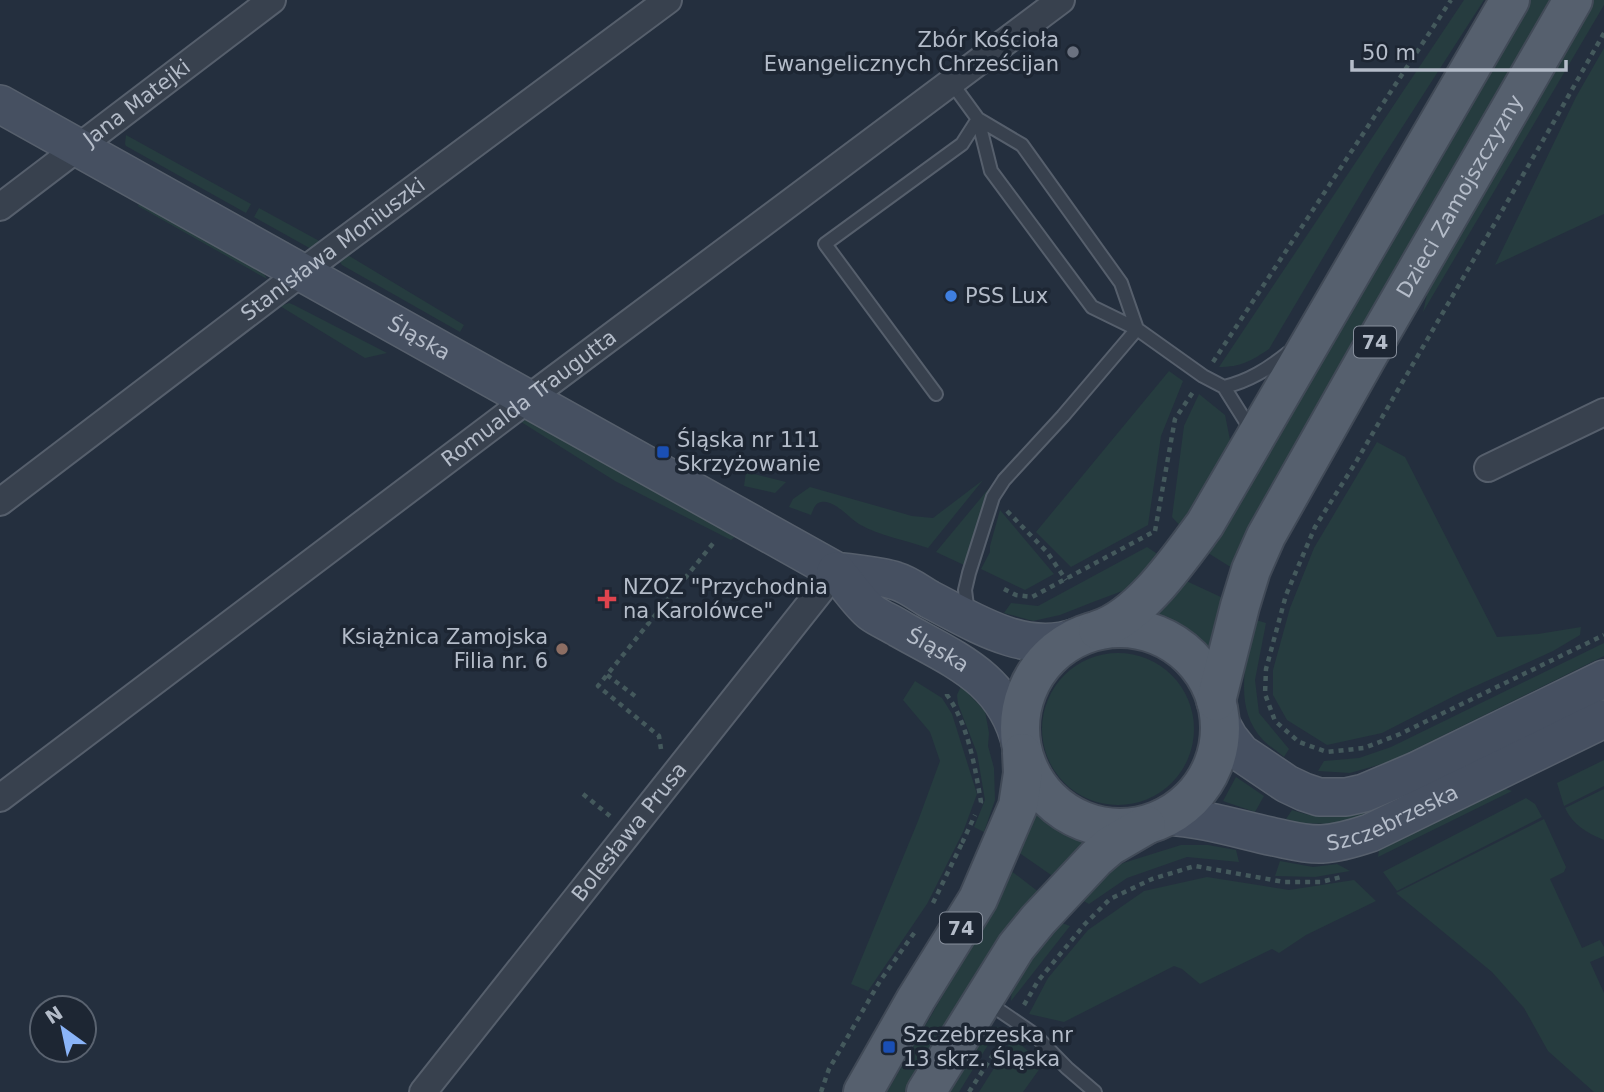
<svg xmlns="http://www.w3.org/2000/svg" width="1604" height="1092" viewBox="0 0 1604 1092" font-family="'DejaVu Sans',sans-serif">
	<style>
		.green { fill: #263c3f }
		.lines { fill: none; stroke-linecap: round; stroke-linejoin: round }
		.lane-casing { stroke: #565f6c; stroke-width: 16 }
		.street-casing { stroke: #565f6c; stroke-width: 30 }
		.secondary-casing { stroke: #565f6c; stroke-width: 40 }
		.primary-casing { stroke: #414a57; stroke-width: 42 }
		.path { stroke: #44595c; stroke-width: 4.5; stroke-dasharray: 5 5; stroke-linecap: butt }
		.lane { stroke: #38414e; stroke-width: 12 }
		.street { stroke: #38414e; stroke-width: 26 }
		.secondary { stroke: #465061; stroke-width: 37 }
		.primary { stroke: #56606e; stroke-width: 38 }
		.worship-dot { fill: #6b7280; stroke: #1d2633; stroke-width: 2.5 }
		.shop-dot { fill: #3f7fe0; stroke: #1d2633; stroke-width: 2.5 }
		.transit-dot { fill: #1a4fb4; stroke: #1d2633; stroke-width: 2.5 }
		.health-dot { fill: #e0444e; stroke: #1d2633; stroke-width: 2.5 }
		.education-dot { fill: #8d6e63; stroke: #1d2633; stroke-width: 2.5 }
		.labels { text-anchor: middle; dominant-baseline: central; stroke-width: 7; stroke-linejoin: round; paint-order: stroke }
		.shield { fill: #1d2633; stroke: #878f9c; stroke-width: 2 }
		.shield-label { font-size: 19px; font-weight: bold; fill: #b4bcc9 }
		.poi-label { font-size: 21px; fill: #b4bcc9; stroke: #1d2633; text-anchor: start }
		.street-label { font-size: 21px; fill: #b4bcc9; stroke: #1d2633 }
	</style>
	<rect width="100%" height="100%" fill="#242f3e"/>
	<path class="green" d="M 1464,0 L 1484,0 L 1376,168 L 1269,349 C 1251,361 1241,367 1219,367 Z
		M 1531,0 L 1557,0 L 1232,568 L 1205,551 Z
		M 1592,0 L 1604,0 L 1604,5 L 1423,312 L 1431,277 Z
		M 1604,48 L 1604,214 L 1495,265 L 1576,97 Z
		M 126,135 L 251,204 L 246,213 L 126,146 L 125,144 Z
		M 140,202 L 262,270 L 267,279 L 138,206 Z
		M 259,208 L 323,243 L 313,250 L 254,217 Z
		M 346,254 L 464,325 L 460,332 L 342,265 L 340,262 L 341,258 Z
		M 289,303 L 294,305 L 387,353 L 365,358 L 280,306 Z
		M 1169,371 L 1183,381 L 1161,436 L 1148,525 L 1071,567 L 1036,532 Z
		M 1199,394 L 1225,415 L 1231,445 L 1182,528 L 1172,517 L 1184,426 Z
		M 525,418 L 736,536 L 731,540 L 615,481 L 518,420 Z
		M 1377,442 L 1405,457 L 1497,637 L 1538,634 L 1581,627 L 1580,635 L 1553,651 L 1458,694 L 1382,733 L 1327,745 L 1287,720 L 1273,695 L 1273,670 L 1290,608 L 1314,548 Z
		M 746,472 L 786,482 L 775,493 L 744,486 Z
		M 983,480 L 928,548 C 905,540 880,536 859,524 C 849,518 834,499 821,502 C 815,503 813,510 811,515 L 789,507 L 793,499 L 810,487 L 912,516 L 933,518 Z
		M 990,487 L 964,565 L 936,552 Z
		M 1000,510 L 1054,574 L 1025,590 L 981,569 L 990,552 L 990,546 Z
		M 1147,547 L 1159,555 L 1125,590 L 1093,602 L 1060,615 L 1033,621 L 1004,613 L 1011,603 L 1038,606 Z
		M 1182,579 L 1223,598 L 1212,651 L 1181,631 L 1147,616 Z
		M 1256,620 L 1266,623 L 1255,680 L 1259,713 L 1289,749 L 1284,757 C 1277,751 1269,746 1263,740 C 1232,707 1246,657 1256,620 Z
		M 1604,643 L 1604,656 L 1389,762 L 1350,773 L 1318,771 L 1324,761 L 1359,758 L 1391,747 Z
		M1042 729a76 76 0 1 1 152 0a76 76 0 1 1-152 0Z
		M 915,681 L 942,698 L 952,714 L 977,794 L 963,832 L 927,904 L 868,991 L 851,984 L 918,821 L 940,761 L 930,732 L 903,700 Z
		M 961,686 L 985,711 L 989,733 L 988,746 L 994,768 L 995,800 L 984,832 L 974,827 L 985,800 L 977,753 L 958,704 L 957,695 Z
		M 1604,760 L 1604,786 L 1564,806 L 1557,783 Z
		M 1462,771 L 1367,817 L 1332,824 L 1301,823 L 1286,819 L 1292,810 L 1309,815 L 1340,815 Z
		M 1236,777 L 1264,796 L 1255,812 L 1223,801 Z
		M 1499,789 L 1506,789 L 1512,791 L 1378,857 L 1379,850 L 1381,846 Z
		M 1604,789 L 1604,840 C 1587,833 1573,825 1565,808 Z
		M 1526,798 L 1535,804 L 1542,817 L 1397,891 L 1383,872 Z
		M 1037,806 L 1062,828 L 1093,838 L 1054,877 L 1018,852 Z
		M 1544,819 L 1566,867 L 1564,872 L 1550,879 L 1582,948 L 1600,940 L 1604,947 L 1604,956 L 1590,962 L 1604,993 L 1604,1092 L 1594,1092 L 1548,1051 L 1524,1008 L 1492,972 L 1396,893 Z
		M 1181,845 L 1208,845 L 1236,850 L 1239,862 L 1187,857 L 1127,878 L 1089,904 L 1080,899 L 1120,864 Z
		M 1280,861 L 1313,867 L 1337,864 L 1350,871 L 1315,877 L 1275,876 Z
		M 1010,870 L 1040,893 L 907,1092 L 887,1092 L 977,936 Z
		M 1207,877 L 1289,890 L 1354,880 L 1376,901 L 1306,935 L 1279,953 L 1272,949 L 1200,984 L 1182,969 L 1174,966 L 1064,1022 L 1029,1014 L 1048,978 L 1088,930 L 1144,891 Z
		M 1059,922 L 1070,926 L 1011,1001 L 1012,987 Z
		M 988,1026 L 999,1027 L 959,1092 L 946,1092 Z
		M 1013,1038 L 1043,1064 L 1023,1092 L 979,1092 Z"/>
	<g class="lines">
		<g class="lane-casing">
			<path id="lane" d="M 951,82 L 978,119 L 991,171 L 1092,307 L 1137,329 L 1203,376 L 1224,387 L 1251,430
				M 1224,387 C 1249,381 1268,369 1288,353
				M 936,394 L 825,244 L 962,144 L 978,119 L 1022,145 L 1121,283 L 1137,329
				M 968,614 L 965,590 L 969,573 L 993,497 L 1004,480 L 1063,416 L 1137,329
				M 987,1002 L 1034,1034 L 1067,1068 L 1095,1092"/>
		</g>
		<g class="street-casing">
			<g id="street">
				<path id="s1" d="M 0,207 L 272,0"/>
				<path d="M 1488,468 L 1604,412"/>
				<path id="s2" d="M 0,502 L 302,272 L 668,0"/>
				<path id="s3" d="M 0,798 L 545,386 L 1061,0"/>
				<path id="s4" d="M 423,1092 L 836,571"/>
			</g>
		</g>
		<g class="secondary-casing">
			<g id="secondary">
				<path id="s5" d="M 0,104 L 836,571 C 855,574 878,575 896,581 C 907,584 919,593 929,599 C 974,622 1025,656 1077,637"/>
				<path id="s6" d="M 836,571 C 846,583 860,604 872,613 C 880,619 891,623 900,629 C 955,660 1005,678 1021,745"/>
				<path d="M 1220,722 L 1229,738 L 1241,753 L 1287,784 L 1304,792 L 1319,797 L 1346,797 L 1364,793 L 1416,771 L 1604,679"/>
				<path id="s7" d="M 1166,816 C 1203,818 1238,829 1274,837 C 1289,840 1307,845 1322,844 C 1339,843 1355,838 1370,833 L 1604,719"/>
			</g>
		</g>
		<g class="primary-casing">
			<g id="primary">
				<circle cx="1120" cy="728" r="100"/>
				<path d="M 1098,630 C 1140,617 1179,559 1205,524 L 1510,0"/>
				<path id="s8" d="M 1216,701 L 1240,606 L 1251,570 L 1266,536 L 1367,357 L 1573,0"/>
				<path d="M 863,1092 L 916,999 L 978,899 L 1018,806 L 1023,773 L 1022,753"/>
				<path d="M 926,1092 L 1016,947 L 1038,920 L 1096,858 L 1110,846 L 1146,825"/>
			</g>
		</g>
		<path class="path" d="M 1604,33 L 1552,125 L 1356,462 L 1315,527 L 1286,595 L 1266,669 L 1265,694 L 1275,721 L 1299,742 L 1327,752 L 1364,748 L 1400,734 L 1604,635
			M 1213,362 L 1451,0
			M 1007,511 L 1047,552 L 1066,580
			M 1155,531 L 1175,419 L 1193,392
			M 1004,589 L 1016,595 L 1032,597 L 1155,531
			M 607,675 L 639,699
			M 947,694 L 947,695 C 968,724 975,767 981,802 L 980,804
			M 661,749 L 659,736 L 598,686 L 715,541
			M 583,794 L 610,816
			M 965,842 L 963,841 L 975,815
			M 933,903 L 963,841
			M 1024,1005 L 1038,981 L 1085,924 L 1110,899 L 1152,879 L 1195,866 L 1284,882 L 1321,882 L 1341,877
			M 821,1092 L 829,1069 L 880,981 L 917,929
			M 969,1092 L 1005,1036"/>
		<use href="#lane" class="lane"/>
		<use href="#street" class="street"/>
		<use href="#secondary" class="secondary"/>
		<use href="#primary" class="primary"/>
	</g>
	<circle class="worship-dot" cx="1073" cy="52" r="7"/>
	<circle class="shop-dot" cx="951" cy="296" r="7"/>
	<g class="transit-dot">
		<rect x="656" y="445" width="14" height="14" rx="3.5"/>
		<rect x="882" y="1040" width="14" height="14" rx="3.5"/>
	</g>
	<path class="health-dot" d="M603.5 588.5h7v7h7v7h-7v7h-7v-7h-7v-7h7z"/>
	<circle class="education-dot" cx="562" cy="649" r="7"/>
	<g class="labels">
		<g class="shield">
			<rect x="1354" y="326.5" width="42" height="31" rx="5"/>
			<rect x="940" y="912.5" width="42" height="31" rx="5"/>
		</g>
		<g class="shield-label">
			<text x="1375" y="342">74</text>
			<text x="961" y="928">74</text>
		</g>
		<g class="poi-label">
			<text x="1059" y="40" text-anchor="end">Zbór Kościoła<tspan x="1059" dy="24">Ewangelicznych Chrześcijan</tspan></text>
			<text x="965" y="296">PSS Lux</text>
			<text x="677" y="440">Śląska nr 111<tspan x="677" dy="24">Skrzyżowanie</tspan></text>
			<text x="623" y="587">NZOZ "Przychodnia<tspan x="623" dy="24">na Karolówce"</tspan></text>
			<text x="548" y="637" text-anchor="end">Książnica Zamojska<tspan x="548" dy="24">Filia nr. 6</tspan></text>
			<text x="903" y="1035">Szczebrzeska nr<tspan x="903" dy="24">13 skrz. Śląska</tspan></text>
		</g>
		<g class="street-label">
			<text stroke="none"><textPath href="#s1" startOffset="172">Jana Matejki</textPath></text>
			<text stroke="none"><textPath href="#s8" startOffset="564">Dzieci Zamojszczyzny</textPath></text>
			<text stroke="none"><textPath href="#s2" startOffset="418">Stanisława Moniuszki</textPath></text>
			<text stroke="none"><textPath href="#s5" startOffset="480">Śląska</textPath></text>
			<text stroke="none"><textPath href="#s3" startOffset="663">Romualda Traugutta</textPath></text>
			<text stroke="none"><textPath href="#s6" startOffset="131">Śląska</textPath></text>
			<text stroke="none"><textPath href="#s7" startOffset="234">Szczebrzeska</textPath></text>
			<text stroke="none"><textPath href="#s4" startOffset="332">Bolesława Prusa</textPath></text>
		</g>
	</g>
	<g transform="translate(63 1029) rotate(327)"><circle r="33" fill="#1d2633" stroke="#59626f" stroke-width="2"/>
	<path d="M0-5L12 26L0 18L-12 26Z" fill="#8ab4f8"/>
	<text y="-10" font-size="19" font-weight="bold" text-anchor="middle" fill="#b4bcc9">N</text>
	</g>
	<path d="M1352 60v10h214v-10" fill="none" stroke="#b4bcc9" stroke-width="3.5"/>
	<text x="1362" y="60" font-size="21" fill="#b4bcc9" stroke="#1d2633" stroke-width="5" paint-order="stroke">50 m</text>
</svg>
